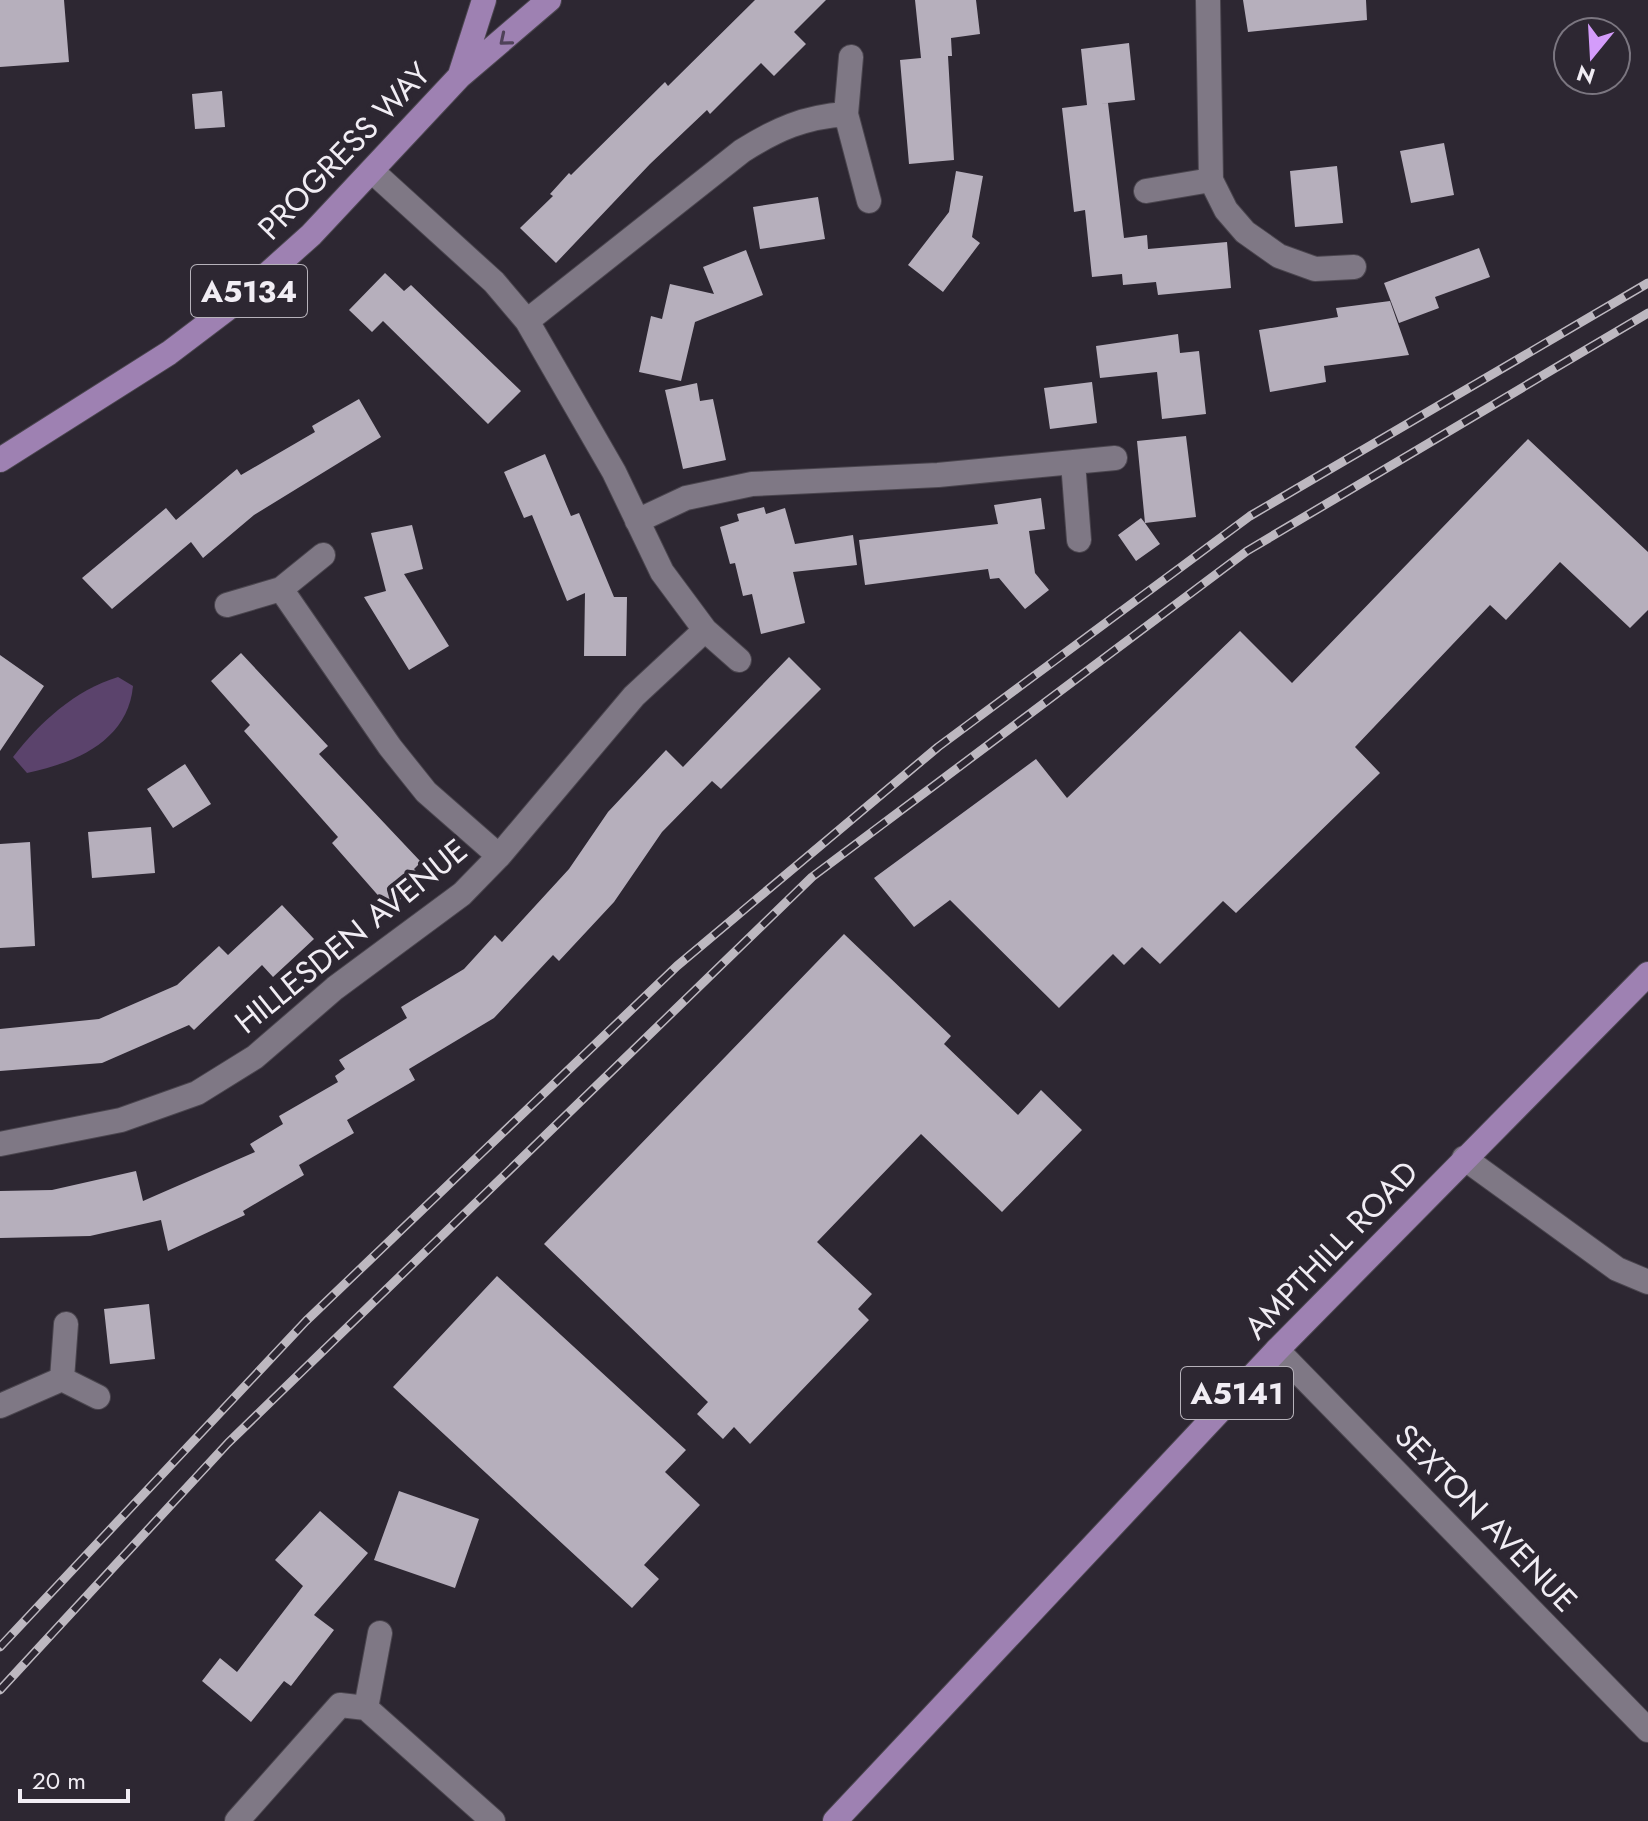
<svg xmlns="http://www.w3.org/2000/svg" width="1648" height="1821" viewBox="0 0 1648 1821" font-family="Jost,sans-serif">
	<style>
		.green { fill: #5b436c }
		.building { fill: #b6afbc }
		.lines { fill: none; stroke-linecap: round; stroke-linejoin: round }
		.minor-casing { stroke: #4a454e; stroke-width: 26 }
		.primary-casing { stroke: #4a454e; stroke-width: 26 }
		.minor { stroke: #7f7885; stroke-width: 24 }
		.primary { stroke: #9e81b2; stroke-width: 24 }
		.rail-casing { stroke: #bdb8c0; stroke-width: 9 }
		.rail { stroke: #2d2732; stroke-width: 6; stroke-dasharray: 18; stroke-linecap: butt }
		.oneway { stroke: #4f4258 }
		.labels { text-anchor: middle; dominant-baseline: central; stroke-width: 8; stroke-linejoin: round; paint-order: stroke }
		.shield { fill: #2d2732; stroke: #b6b2ba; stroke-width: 2 }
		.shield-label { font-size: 30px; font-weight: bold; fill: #f1edf4 }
		.street-label { font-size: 32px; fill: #f1edf4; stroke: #2d2732 }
	</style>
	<rect width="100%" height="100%" fill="#2d2732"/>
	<path class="green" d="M 118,677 L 133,686 C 128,741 75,763 27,773 L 13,757 C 40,722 75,690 118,677 Z"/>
	<path class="building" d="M 0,0 L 64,0 L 69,62 L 0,67 Z
		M 755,0 L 826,0 L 794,32 L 806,44 L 774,76 L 761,63 L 710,114 L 707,110 L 650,164 L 556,263 L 520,228 L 553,196 L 550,194 L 569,173 L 571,175 L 665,82 L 668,86 Z
		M 915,0 L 976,0 L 980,34 L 951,38 L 952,56 L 948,56 L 954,160 L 909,164 L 900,60 L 921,58 Z
		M 1243,0 L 1366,0 L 1367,20 L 1248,32 Z
		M 1129,43 L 1135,100 L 1098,104 L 1108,103 L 1124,238 L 1147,235 L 1148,249 L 1227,242 L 1231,288 L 1158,295 L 1156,282 L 1123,285 L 1122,274 L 1092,277 L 1085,210 L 1074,212 L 1062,108 L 1087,105 L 1081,49 Z
		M 222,91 L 225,127 L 195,129 L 192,94 Z
		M 1444,143 L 1454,195 L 1411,203 L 1400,151 Z
		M 1337,166 L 1343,223 L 1295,227 L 1290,171 Z
		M 956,171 L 983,176 L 972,237 L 980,243 L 943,292 L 908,265 L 949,212 Z
		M 818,197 L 825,239 L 760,249 L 753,207 Z
		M 1479,248 L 1490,277 L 1435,297 L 1439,308 L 1399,323 L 1384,283 Z
		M 746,250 L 763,295 L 695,322 L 681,381 L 639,372 L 651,316 L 662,319 L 670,284 L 714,294 L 703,267 Z
		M 385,273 L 404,291 L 411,285 L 521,391 L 488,424 L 383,321 L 372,332 L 349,310 Z
		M 1390,301 L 1409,355 L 1324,366 L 1326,382 L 1270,392 L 1259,330 L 1338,317 L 1336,308 Z
		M 1178,334 L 1180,353 L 1199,351 L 1206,414 L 1162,419 L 1157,372 L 1100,378 L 1096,346 Z
		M 1092,382 L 1097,423 L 1050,429 L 1044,388 Z
		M 697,383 L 700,401 L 713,399 L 726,460 L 683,469 L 665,390 Z
		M 359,399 L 381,437 L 254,515 L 203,558 L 191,542 L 112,609 L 82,578 L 166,508 L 176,520 L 237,469 L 241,475 L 315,432 L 312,426 Z
		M 1186,436 L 1196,517 L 1145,523 L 1160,544 L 1136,561 L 1118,535 L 1141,518 L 1145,523 L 1137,441 Z
		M 1528,439 L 1648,552 L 1648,610 L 1630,628 L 1560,562 L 1506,620 L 1490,605 L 1355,747 L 1380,773 L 1236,913 L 1223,901 L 1160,964 L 1142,947 L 1124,965 L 1113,954 L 1059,1008 L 950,900 L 914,927 L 874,878 L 1036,759 L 1067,798 L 1240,631 L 1292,683 Z
		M 545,454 L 571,516 L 579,513 L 614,597 L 627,597 L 626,656 L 584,656 L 585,593 L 567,601 L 532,515 L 524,518 L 504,472 Z
		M 1041,498 L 1045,529 L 1029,531 L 1035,573 L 1049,590 L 1025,609 L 999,578 L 990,579 L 988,569 L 865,585 L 859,540 L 998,524 L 994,505 Z
		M 764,507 L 766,514 L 785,508 L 795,544 L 853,535 L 857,565 L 793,572 L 805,623 L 761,634 L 752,594 L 743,596 L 735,563 L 730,564 L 720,527 L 739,521 L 737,514 Z
		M 412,525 L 423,569 L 404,574 L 449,646 L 409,670 L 364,597 L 386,591 L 371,533 Z
		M 241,653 L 328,746 L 319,754 L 421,862 L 414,869 L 423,879 L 390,909 L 332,843 L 338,837 L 244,731 L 250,725 L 211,681 Z
		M 0,655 L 44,686 L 0,751 Z
		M 789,657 L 821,689 L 721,789 L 712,781 L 662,832 L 614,902 L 559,961 L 553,955 L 494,1018 L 409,1069 L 415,1080 L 347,1120 L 354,1133 L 299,1165 L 304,1175 L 243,1211 L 245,1215 L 168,1251 L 161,1220 L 90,1236 L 0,1238 L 0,1191 L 52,1190 L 136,1171 L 143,1201 L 255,1152 L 250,1144 L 283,1124 L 279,1116 L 338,1082 L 335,1076 L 345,1069 L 339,1060 L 407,1018 L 401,1007 L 464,969 L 495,935 L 502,942 L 569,869 L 608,812 L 666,750 L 683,767 Z
		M 185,764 L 211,804 L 173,828 L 147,789 Z
		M 151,827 L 155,873 L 92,878 L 88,832 Z
		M 30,842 L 35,946 L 0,948 L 0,844 Z
		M 282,905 L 314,939 L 273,977 L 262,965 L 194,1030 L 189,1025 L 102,1063 L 0,1071 L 0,1029 L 99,1019 L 177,985 L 219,946 L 228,955 Z
		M 844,934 L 951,1036 L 944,1044 L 1018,1115 L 1041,1090 L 1082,1130 L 1002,1212 L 921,1134 L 817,1242 L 872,1294 L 858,1309 L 869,1320 L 750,1444 L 734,1427 L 723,1439 L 697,1414 L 708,1402 L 544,1244 Z
		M 497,1276 L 686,1450 L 665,1472 L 700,1505 L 644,1565 L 659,1579 L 632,1608 L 393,1387 Z
		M 149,1304 L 155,1359 L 110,1364 L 104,1309 Z
		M 399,1491 L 479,1519 L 455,1588 L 374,1560 Z
		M 320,1511 L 368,1553 L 314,1615 L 334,1630 L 291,1686 L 284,1681 L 251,1722 L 202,1681 L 220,1658 L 237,1672 L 303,1586 L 275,1560 Z"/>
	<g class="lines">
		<g class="minor-casing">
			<path id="minor" d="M 1208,0 L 1211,180 L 1226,210 L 1245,232 L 1279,256 L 1315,269 L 1354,267
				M 851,57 L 846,114 L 869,201
				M 372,171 L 494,282 L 527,321 L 614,472 L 662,572 L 705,630 L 739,660
				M 1146,191 L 1211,180
				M 527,321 L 742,151 C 777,129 804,117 846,114
				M 1073,462 L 1079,540
				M 637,521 L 686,498 L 752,484 L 938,475 L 1115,458
				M 281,589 L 390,747 L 426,792 L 499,856
				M 227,605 L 281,589 L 323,555
				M 0,1144 L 121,1120 L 197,1093 L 255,1057 L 335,988 L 462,894 L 499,856 L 634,696 L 705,630
				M 1464,1158 L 1617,1269 L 1648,1282
				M 1277,1350 L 1648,1730
				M 62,1379 L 66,1324
				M 0,1406 L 62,1379 L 98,1397
				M 366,1708 L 380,1633
				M 237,1821 L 340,1705 L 366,1708 L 493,1821"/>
		</g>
		<g class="primary-casing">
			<path id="primary" d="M 460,75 L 484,0
				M 0,460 L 169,353 L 235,303 L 311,235 L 459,77 L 549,0
				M 835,1821 L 1277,1350 L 1648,974"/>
		</g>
		<use href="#minor" class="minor"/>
		<use href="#primary" class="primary"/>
		<g class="rail-casing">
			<path id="rail" d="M 0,1647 L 306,1321 L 677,966 L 938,747 L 1250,516 L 1648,283
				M 0,1690 L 228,1443 L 812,877 L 1247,551 L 1648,313"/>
		</g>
		<use href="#rail" class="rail"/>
	</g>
	<defs><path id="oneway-chevron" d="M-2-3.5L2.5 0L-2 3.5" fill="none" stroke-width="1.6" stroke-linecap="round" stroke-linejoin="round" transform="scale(2)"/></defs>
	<use class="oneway" href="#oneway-chevron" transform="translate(505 40) rotate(140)"/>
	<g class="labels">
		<g class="shield">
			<rect x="191" y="265" width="116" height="52" rx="6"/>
			<rect x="1181" y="1367" width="112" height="52" rx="6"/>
		</g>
		<g class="shield-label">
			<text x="249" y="291">A5134</text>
			<text x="1237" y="1393">A5141</text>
		</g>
		<g class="street-label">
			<text transform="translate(344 151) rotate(-46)">PROGRESS WAY</text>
			<text transform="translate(351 936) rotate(-39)">HILLESDEN AVENUE</text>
			<text transform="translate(1331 1250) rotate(-46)">AMPTHILL ROAD</text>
			<text transform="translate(1486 1518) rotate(46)">SEXTON AVENUE</text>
		</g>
	</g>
	<g transform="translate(1592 56) rotate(198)"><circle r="38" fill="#2d2732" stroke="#7b7680" stroke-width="2"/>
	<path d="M0-6L14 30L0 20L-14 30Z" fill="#d49cfb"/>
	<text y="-12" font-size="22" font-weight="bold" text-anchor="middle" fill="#f1edf4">N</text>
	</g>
	<path d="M20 1789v12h108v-12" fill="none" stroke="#f1edf4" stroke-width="4"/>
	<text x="32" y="1789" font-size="24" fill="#f1edf4" stroke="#2d2732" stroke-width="6" paint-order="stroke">20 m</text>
</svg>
